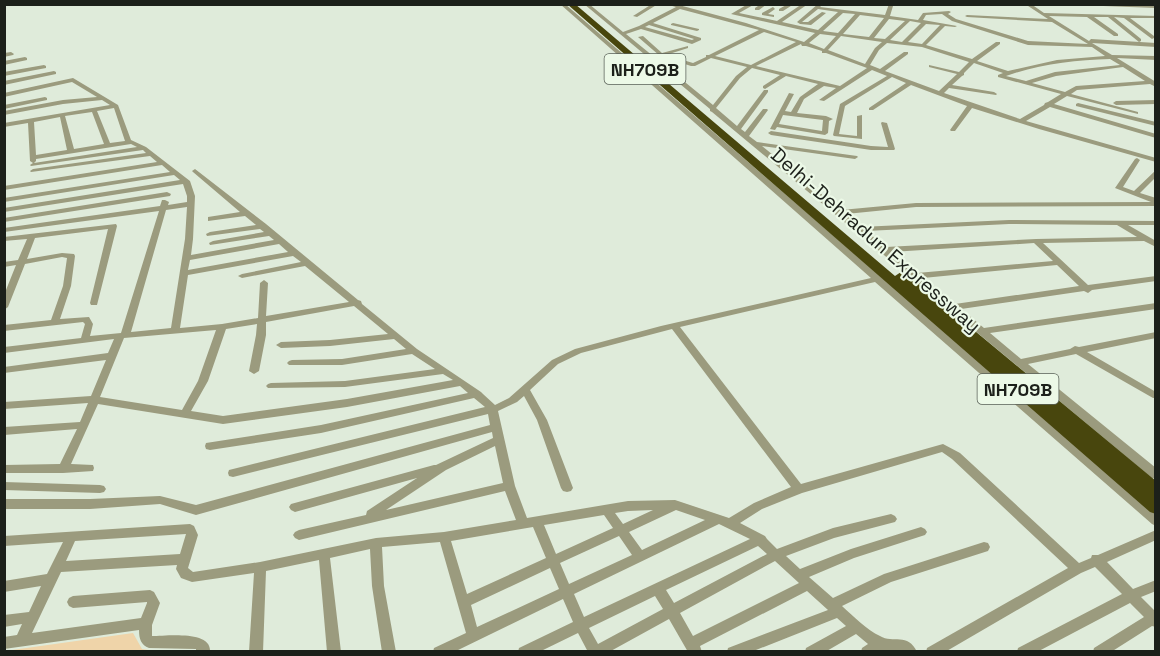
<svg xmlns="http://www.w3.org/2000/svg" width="1160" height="656" viewBox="0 0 1160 656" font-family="'Space Grotesk',sans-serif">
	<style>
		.green { fill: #efd4a9 }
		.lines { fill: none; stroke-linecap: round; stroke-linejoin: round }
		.minor { fill: #9b9b7e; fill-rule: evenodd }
		.highway { fill: #48460d; fill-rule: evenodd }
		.labels { text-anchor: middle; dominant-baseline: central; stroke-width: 4.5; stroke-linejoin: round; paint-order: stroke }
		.shield { fill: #ecf9e7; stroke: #5a6158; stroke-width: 1.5 }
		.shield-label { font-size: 18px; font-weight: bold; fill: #1c201a }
		.street-label { font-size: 20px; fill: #1c201a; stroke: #ecf9e7 }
	</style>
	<rect width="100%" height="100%" fill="#dfebda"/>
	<path class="green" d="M 133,633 L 142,649 L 154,651 L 5,651 Z"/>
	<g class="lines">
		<path class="minor" d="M 560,4 L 565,4 L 1156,514 L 1156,526 L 1152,524 L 875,282 L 680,327 L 801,484 L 943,444 L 960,453 L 1079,563 L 1091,558 L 1092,555 L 1098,555 L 1156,530 L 1156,540 L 1107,562 L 1133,589 L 1156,580 L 1156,591 L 1141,597 L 1156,612 L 1156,627 L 1152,626 L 1111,652 L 1093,652 L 1094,648 L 1144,617 L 1130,603 L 1037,652 L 1017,652 L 1018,648 L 1122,594 L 1095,567 L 1081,573 L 945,652 L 926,652 L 927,648 L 1068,568 L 952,459 L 942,452 L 802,493 L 762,509 L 740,523 L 765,536 L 767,539 L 777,549 L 833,528 L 891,514 L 895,516 L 897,519 L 895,522 L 834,538 L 786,556 L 800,569 L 851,549 L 921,527 L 925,529 L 927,532 L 925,535 L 854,558 L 809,577 L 833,598 L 884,574 L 984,542 L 988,543 L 990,547 L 988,551 L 891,582 L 842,606 C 853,616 867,630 880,636 C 893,644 908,632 917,652 L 881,650 L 861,652 L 862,648 L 868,644 L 856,634 L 825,652 L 805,652 L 806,648 L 846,626 L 837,618 L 751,652 L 727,652 L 728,648 L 828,610 L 807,591 L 700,646 L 702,652 L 688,652 L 669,619 L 609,652 L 588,652 L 578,633 L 539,652 L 518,652 L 519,648 L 573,622 L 563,599 L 454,652 L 433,652 L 434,648 L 466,633 L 440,542 L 382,547 L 384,586 L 396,652 L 382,652 L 372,586 L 370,549 L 330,558 L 341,652 L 327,652 L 319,560 L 266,571 L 263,652 L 249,652 L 254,573 L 192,582 L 181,578 L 176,569 L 177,565 L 61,572 L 32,633 L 141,618 L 147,603 L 147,602 L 73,608 L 69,606 L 67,602 L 69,598 L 73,596 L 150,590 L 154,592 L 160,603 L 152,625 L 152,636 C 167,636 212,630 210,652 L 196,652 L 196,649 L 149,648 C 141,645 139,639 139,630 L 4,649 L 4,637 L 17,635 L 22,624 L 4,627 L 4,615 L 29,612 L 41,586 L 4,592 L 4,581 L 47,574 L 63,542 L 4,546 L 4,536 L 190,524 L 194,526 L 198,535 L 188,568 L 193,572 L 260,562 L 376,538 L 444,532 L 516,520 L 505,491 L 299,540 L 295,538 L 293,535 L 295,532 L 299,530 L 366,515 L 367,511 L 417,478 L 295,512 L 291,510 L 289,507 L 291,504 L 434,465 L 436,465 L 493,438 L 492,432 L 196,515 L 160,504 L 90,509 L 4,509 L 4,499 L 90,499 L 160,496 L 196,505 L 490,425 L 488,414 L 233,477 L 229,476 L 228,473 L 229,470 L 485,407 L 474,398 L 321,433 L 210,450 L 206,449 L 205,446 L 206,443 L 321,425 L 468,393 L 460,386 L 347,407 L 223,424 L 98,404 L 71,464 L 93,465 L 94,468 L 93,471 L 63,473 L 4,473 L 4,465 L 60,464 L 77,429 L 4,435 L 4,427 L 80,422 L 88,403 L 4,409 L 4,402 L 91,396 L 106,360 L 4,373 L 4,367 L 108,353 L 114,339 L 4,353 L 4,347 L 81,338 L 85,324 L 83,322 L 4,331 L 4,325 L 51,320 L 63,286 L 67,258 L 62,257 L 25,264 L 8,307 L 4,310 L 4,295 L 16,265 L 4,267 L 4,262 L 18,260 L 27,239 L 4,241 L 4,237 L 116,224 L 117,226 L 97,305 L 91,305 L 90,303 L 108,229 L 35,238 L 27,259 L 62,253 L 74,254 L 75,256 L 71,286 L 60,319 L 89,317 L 93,324 L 90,336 L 121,333 L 159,211 L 4,232 L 4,228 L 160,206 L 162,200 L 165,200 L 169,202 L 168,205 L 187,202 L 187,196 L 183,184 L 4,212 L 4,208 L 180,180 L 174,175 L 4,202 L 4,198 L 170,172 L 162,165 L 4,190 L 4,186 L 157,162 L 150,156 L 31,172 L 30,171 L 33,169 L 146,153 L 143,150 L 31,166 L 30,165 L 33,163 L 30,161 L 28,123 L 4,127 L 4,123 L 110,105 L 102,100 L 63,104 L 4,115 L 4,111 L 63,100 L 97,97 L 72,82 L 4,97 L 4,93 L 73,78 L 118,105 L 131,140 L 146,147 L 190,181 L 195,196 L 193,239 L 191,255 L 274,240 L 269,236 L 210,245 L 209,243 L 213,241 L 264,232 L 260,229 L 207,236 L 206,234 L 210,232 L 256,225 L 245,216 L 208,221 L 208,217 L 240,212 L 193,172 L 192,171 L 195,169 L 266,224 L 358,300 L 361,301 L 362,304 L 417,349 L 481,392 L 483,394 L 495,405 L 509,398 L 552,360 L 575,349 L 661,326 L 871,278 ZM 114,108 L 125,141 L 110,143 L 97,111 ZM 92,112 L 104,144 L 74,149 L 65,116 ZM 60,117 L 67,150 L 36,155 L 34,122 ZM 131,144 L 137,147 L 34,163 L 36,161 L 36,159 ZM 187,207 L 185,239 L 171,328 L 131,332 L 166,210 ZM 279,244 L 288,252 L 188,270 L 190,260 ZM 293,256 L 301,262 L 242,274 L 238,276 L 242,278 L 305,266 L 349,302 L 266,316 L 268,283 L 264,280 L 260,283 L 258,318 L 222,324 L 180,328 L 188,275 ZM 354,306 L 388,334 L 330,340 L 281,342 L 276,345 L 281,348 L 330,346 L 394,339 L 406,349 L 342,359 L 292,360 L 289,361 L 287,363 L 289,365 L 342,365 L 412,354 L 435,369 L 345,381 L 271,383 L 268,384 L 266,386 L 268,388 L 345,387 L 443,374 L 453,380 L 347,399 L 223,416 L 191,411 L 208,381 L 226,329 L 257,324 L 256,335 L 249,371 L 254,374 L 259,371 L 266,335 L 266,322 ZM 672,329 L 791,487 L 754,503 L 729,518 L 675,500 L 628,501 L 527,518 L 515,486 L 498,411 L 517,402 L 524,396 L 537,420 L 561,488 L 563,491 L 567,492 L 571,491 L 573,488 L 547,420 L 530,390 L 558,364 L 581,353 ZM 216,330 L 198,381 L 182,410 L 100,397 L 124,338 ZM 495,446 L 503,483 L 386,510 L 446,470 ZM 653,510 L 623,524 L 615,513 L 628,511 ZM 676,510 L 705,520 L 642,550 L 629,532 ZM 604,515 L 613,528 L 556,554 L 544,525 ZM 719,524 L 750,539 L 584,617 L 574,594 ZM 533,527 L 546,558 L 467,594 L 451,541 ZM 186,534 L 180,554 L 66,561 L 75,541 ZM 619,536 L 632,555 L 569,584 L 560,563 ZM 758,546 L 767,554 L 674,603 L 666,590 ZM 775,561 L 799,583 L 693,636 L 680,613 ZM 550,568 L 559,589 L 477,627 L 471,605 ZM 655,596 L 663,609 L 598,644 L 589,628 Z
			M 584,4 L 589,4 L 623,32 L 639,26 L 676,7 L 665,4 L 675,4 L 746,23 L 804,42 L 815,33 L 731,14 L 748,4 L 755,4 L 739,13 L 777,21 L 802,4 L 808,4 L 782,22 L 818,30 L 838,12 L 818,9 L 802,22 L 808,22 L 822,12 L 826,13 L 811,25 L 800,24 L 797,22 L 818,4 L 823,4 L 820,7 L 885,15 L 889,4 L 916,4 L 893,6 L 890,16 L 918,20 L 923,13 L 949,11 L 951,12 L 948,14 L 956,19 L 1028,41 L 1088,44 L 1052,22 L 967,17 L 965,16 L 967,15 L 1048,19 L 1025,4 L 1031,4 L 1044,13 L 1156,16 L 1156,18 L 1130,18 L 1154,36 L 1154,38 L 1152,39 L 1124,18 L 1114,17 L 1141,39 L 1141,41 L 1139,42 L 1108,17 L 1094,17 L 1118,34 L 1118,36 L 1114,36 L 1087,17 L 1049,16 L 1089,41 L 1091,39 L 1156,43 L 1156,47 L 1092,43 L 1112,55 L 1156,56 L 1156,60 L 1117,58 L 1156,82 L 1156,87 L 1150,84 L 1077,90 L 1071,94 L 1138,112 L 1138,114 L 1067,96 L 1054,104 L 1156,134 L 1156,138 L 1050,107 L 1026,121 L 1156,158 L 1156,162 L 1039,129 L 972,108 L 955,131 L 951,131 L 950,130 L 967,106 L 911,85 L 873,110 L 869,110 L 869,108 L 906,83 L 892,77 L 845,106 L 839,134 L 857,136 L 857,116 L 862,115 L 862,139 L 834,136 L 833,135 L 840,104 L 887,76 L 872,70 L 824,101 L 819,100 L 836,88 L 824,86 L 804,99 L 797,113 L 826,116 L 833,119 L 829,121 L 828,133 L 825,135 L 777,127 L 775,130 L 770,129 L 789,93 L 794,94 L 785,111 L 791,112 L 800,97 L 818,84 L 786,76 L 765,89 L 763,88 L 763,86 L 780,75 L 752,68 L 740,78 L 716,108 L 737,126 L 764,90 L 768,90 L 768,92 L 741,129 L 745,132 L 763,109 L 767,109 L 768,110 L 749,136 L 757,142 L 857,156 L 858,157 L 855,159 L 762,146 L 841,210 L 916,203 L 1151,202 L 1115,188 L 1135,159 L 1137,158 L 1140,160 L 1123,187 L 1134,191 L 1156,170 L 1156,177 L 1140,193 L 1156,198 L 1156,206 L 916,207 L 846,214 L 860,227 L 1009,220 L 1156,221 L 1156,225 L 1128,225 L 1156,241 L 1156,247 L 1144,241 L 1043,243 L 1088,285 L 1156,276 L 1156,281 L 1092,290 L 1088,293 L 1084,291 L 961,309 L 984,328 L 1156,303 L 1156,309 L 990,333 L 1021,359 L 1070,349 L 1075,346 L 1079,347 L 1156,332 L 1156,338 L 1087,352 L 1156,392 L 1156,398 L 1153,398 L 1076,354 L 1028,364 L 1156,468 L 1156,479 L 1152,478 L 712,112 L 710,111 L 710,109 ZM 680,9 L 759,30 L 709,55 L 706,55 L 706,57 L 693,63 L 666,55 L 688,48 L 688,46 L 662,53 L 643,36 L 638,37 L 660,56 L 691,66 L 695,66 L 711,58 L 747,67 L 736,76 L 713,105 L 626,34 L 641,29 L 692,44 L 701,40 L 701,38 L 653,23 ZM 843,13 L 855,14 L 838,33 L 823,31 ZM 942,14 L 952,21 L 1028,45 L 1092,47 L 1105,56 L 1057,60 L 1008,71 L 977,61 L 1000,44 L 1000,42 L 996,42 L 972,59 L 926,45 L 945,26 L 955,27 L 957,26 L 923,20 L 926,15 ZM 860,15 L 884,18 L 869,37 L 843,34 ZM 889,19 L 905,21 L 885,39 L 874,38 ZM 910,21 L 921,23 L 902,42 L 890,40 ZM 926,24 L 940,25 L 922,44 L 908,42 ZM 649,25 L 694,39 L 692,40 L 645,27 ZM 764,32 L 796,42 L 751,65 L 715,56 ZM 820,34 L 836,36 L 824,49 L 809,43 ZM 841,36 L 882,42 L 875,48 L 865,64 L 828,50 ZM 887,43 L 922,47 L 969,62 L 959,72 L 929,65 L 929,67 L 957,74 L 939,91 L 885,71 L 908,54 L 908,52 L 904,52 L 880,69 L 870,65 L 879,50 ZM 801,44 L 802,46 L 806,46 L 822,51 L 822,53 L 826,53 L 867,68 L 840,86 L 756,66 ZM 1110,59 L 1120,65 L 1055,72 L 1026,81 L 1006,76 C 1040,64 1074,60 1110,59 ZM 974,63 L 1003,73 L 998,75 L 998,77 L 1061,94 L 1048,102 L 1045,103 L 1044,105 L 1020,119 L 944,93 L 949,88 L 996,95 L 997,94 L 994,92 L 952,85 L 962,76 L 964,75 L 964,73 ZM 1123,67 L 1145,81 L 1076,86 L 1065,92 L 1032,83 L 1056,76 ZM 783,115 L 823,120 L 822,131 L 779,124 ZM 1009,224 L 1117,225 L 1137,237 L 1036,239 L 886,247 L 866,231 ZM 1034,243 L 1053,261 L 917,273 L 891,252 ZM 1057,265 L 1079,286 L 955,304 L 923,278 Z
			M 652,4 L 658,4 L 637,17 L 633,16 Z
			M 761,4 L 767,4 L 759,10 L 755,10 L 755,8 Z
			M 788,4 L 794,4 L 783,11 L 779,11 L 779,9 Z
			M 1075,4 L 1156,6 L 1156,8 L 1077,5 Z
			M 773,7 L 775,9 L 768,14 L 774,15 L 774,17 L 762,15 L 762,13 Z
			M 673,23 L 699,29 L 699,30 L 697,31 L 671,25 L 671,24 Z
			M 11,52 L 14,54 L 13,55 L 4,57 L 4,53 Z
			M 25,57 L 27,58 L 27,60 L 4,65 L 4,61 Z
			M 44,65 L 46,66 L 46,68 L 4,76 L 4,72 Z
			M 54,71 L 56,72 L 56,74 L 4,85 L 4,81 Z
			M 45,97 L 47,98 L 47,100 L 4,109 L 4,105 Z
			M 1156,100 L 1156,104 L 1116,105 L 1113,103 L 1116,101 Z
			M 1078,103 L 1156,122 L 1156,126 L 1076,106 L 1076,104 Z
			M 882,122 L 887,123 L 895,149 L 894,150 L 871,150 L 771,135 L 768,133 L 771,131 L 871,146 L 888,147 L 881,123 Z
			M 167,192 L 171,194 L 170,196 L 4,222 L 4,218 Z
			M 4,482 L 100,485 L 104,486 L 106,489 L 104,492 L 100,493 L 4,490 Z"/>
		<path class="highway" d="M 567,4 L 575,4 L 895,276 L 901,272 L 905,273 L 1156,481 L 1156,514 L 1150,512 Z"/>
	</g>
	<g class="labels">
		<g class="shield">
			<rect x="604.5" y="54" width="81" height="30" rx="4.5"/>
			<rect x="977.5" y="374" width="81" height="30" rx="4.5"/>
		</g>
		<g class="shield-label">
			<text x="645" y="69">NH709B</text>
			<text x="1018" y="389">NH709B</text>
		</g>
		<g class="street-label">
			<text transform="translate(876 240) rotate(41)">Delhi-Dehradun Expressway</text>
		</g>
	</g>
	<rect width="1160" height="656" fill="none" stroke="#1c201a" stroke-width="12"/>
</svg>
